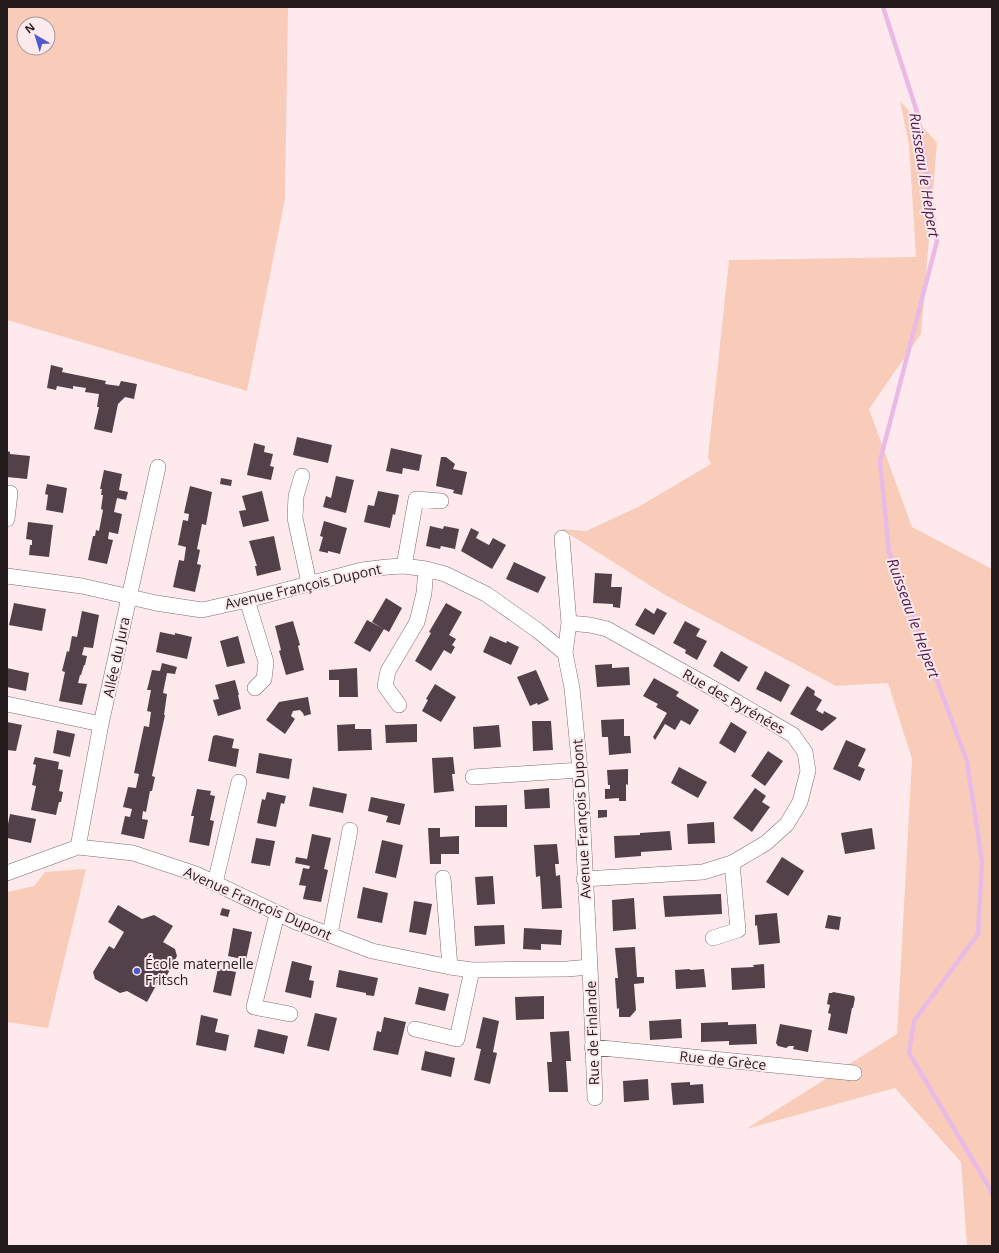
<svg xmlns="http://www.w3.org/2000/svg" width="999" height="1253" viewBox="0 0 999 1253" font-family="'Open Sans',sans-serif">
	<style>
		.green { fill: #f9ccb9; fill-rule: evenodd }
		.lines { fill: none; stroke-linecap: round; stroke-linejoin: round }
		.stream { stroke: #eabae6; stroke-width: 4.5 }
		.building { fill: #524149 }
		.minor-casing { stroke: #806b6e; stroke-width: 16 }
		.minor { stroke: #fff; stroke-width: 15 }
		.poi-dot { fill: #4b5cd1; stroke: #feeaed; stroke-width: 1.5 }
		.labels { text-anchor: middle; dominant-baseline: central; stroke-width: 4; stroke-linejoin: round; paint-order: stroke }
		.street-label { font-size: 14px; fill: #241b1d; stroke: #feeaed }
		.poi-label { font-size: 14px; fill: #241b1d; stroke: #feeaed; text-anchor: start }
		.water-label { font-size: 15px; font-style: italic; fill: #4d164b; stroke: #feeaed }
	</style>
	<rect width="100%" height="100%" fill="#feeaed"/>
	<path class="green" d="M 7,7 L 288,7 L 285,199 L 247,391 L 7,320 ZM 24,24 L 48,24 L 48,48 L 24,48 Z
		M 900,101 L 937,143 L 921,334 L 869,409 L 912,527 L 992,569 L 992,1246 L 967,1246 L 961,1162 L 895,1088 L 746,1129 L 897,1034 L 912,759 L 888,683 L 836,686 L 665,595 L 561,529 L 586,531 L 638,507 L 711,464 L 708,457 L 729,260 L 916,257 L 909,145 Z
		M 86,869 L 48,1028 L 7,1022 L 7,892 L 34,886 L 45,872 Z"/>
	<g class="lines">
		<path class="stream" d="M 883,7 L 918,115 L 937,241 L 880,461 L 889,552 L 967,761 L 982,862 L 978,934 L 914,1021 L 909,1053 L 990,1189 L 992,1194"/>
	</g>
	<path class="building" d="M 51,365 L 63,368 L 62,372 L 106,381 L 105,384 L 119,386 L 121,381 L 137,384 L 134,399 L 125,397 L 118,404 L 112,433 L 94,429 L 99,407 L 97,407 L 99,394 L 85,392 L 86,388 L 73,386 L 73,389 L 57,386 L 56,390 L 47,388 Z
		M 297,437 L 332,445 L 328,463 L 293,455 Z
		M 254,443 L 265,446 L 264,452 L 273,454 L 270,466 L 274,467 L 271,480 L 247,475 Z
		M 391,448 L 422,455 L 419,471 L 403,468 L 402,474 L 386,471 Z
		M 7,451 L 10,452 L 10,454 L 30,456 L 27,479 L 7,477 Z
		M 441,457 L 446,457 L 455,464 L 453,469 L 467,472 L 462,495 L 453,493 L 454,490 L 436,486 Z
		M 104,470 L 122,474 L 119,490 L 128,492 L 126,500 L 117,498 L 114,512 L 122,514 L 118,534 L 109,532 L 108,539 L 113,540 L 107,564 L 88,560 L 93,536 L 95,536 L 96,530 L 99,531 L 103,510 L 101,509 L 103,495 L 101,495 L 102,489 L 100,489 Z
		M 336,476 L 354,480 L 346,513 L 323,507 L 326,496 L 331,498 Z
		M 221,478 L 232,480 L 231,486 L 220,484 Z
		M 47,484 L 67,488 L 63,513 L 46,510 L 48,495 L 45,494 Z
		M 190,486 L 212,492 L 206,525 L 202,524 L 197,549 L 200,550 L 197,564 L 201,565 L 195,592 L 173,587 L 179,560 L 184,561 L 186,547 L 178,545 L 183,520 L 188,521 L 189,514 L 184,513 Z
		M 262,491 L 269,521 L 243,527 L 239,511 L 246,510 L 242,496 Z
		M 378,491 L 399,495 L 395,515 L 393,514 L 390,528 L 364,522 L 368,505 L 374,506 Z
		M 324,521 L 347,528 L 340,554 L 328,551 L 328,553 L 319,551 L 323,537 L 320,536 Z
		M 28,522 L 53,525 L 49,557 L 29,555 L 30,545 L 32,545 L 32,540 L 26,539 Z
		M 430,526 L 443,529 L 444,526 L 459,529 L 455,549 L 441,546 L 440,549 L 426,546 Z
		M 471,528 L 479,532 L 476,538 L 489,545 L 493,538 L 506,545 L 492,569 L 461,551 Z
		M 274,536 L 281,570 L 257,576 L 255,566 L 257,566 L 249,541 Z
		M 514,562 L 546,577 L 538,593 L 506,579 Z
		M 595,573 L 612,574 L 611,587 L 622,587 L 620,608 L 613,607 L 613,604 L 593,603 Z
		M 386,598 L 402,608 L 389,632 L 372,622 Z
		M 14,603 L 46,609 L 42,631 L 9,625 Z
		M 446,603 L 462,612 L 449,635 L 456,639 L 452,645 L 455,647 L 451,654 L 444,650 L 431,671 L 415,661 L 431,633 L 429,632 Z
		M 645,608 L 654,614 L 657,608 L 667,613 L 654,635 L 635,625 Z
		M 82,611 L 99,615 L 93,648 L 84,647 L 82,655 L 87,656 L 85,665 L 84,665 L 81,675 L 80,675 L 78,683 L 87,684 L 82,705 L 59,701 L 65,672 L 62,671 L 67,651 L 69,652 L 72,636 L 77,637 Z
		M 367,620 L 384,629 L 370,652 L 354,643 Z
		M 293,621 L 300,645 L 298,646 L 304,670 L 286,675 L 279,651 L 281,650 L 275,626 Z
		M 685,621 L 700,629 L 696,636 L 707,641 L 697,660 L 685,653 L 686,650 L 673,643 Z
		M 160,632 L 175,635 L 175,633 L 192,637 L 187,659 L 156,652 Z
		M 238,636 L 245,663 L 227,667 L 220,641 Z
		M 490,636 L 506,643 L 507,641 L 519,647 L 511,665 L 483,652 Z
		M 721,651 L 748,667 L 739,682 L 713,666 Z
		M 162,663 L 177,667 L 175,674 L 167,673 L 163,693 L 167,694 L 164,715 L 165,715 L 152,776 L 155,777 L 152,791 L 150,791 L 146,812 L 143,811 L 142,819 L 148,820 L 144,839 L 121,834 L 125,816 L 130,817 L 132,809 L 123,807 L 128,787 L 136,788 L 139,774 L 134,773 L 144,726 L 149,727 L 151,712 L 147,711 L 151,690 L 147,690 L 152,670 L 160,671 Z
		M 612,664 L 612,668 L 629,667 L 630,685 L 597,687 L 595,665 Z
		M 7,668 L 29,673 L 26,691 L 7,687 Z
		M 357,668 L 358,697 L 339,697 L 339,680 L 329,680 L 329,670 Z
		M 536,670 L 549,700 L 538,705 L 537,703 L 530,706 L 517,677 Z
		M 765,671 L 790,685 L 781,702 L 756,689 Z
		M 654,678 L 679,692 L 676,696 L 699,710 L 690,725 L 681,720 L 675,730 L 665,724 L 655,740 L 653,737 L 667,713 L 656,707 L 658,704 L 643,696 Z
		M 235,680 L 239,695 L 238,695 L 241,709 L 218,716 L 213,700 L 219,699 L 215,685 Z
		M 435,684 L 456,697 L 441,722 L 422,711 L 428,700 L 426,699 Z
		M 807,686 L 815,691 L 814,695 L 822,700 L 816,710 L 823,714 L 824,711 L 837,718 L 822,731 L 790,714 Z
		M 308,697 L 311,714 L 304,716 L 303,713 L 300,710 L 293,711 L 291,716 L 295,719 L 285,734 L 266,720 L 279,702 Z
		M 624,719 L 624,736 L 630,736 L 631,753 L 609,755 L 608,737 L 602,737 L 601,720 Z
		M 532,721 L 551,721 L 553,750 L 533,751 Z
		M 7,722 L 22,725 L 16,751 L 7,750 Z
		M 731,722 L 747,732 L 735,753 L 719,743 Z
		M 355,724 L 355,729 L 371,729 L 372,750 L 338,751 L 337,725 Z
		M 417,724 L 417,742 L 386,743 L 385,725 Z
		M 499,725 L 501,747 L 474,749 L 473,727 Z
		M 57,730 L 75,734 L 70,757 L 53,753 Z
		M 216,735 L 234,739 L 232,748 L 239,749 L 236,767 L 208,761 L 213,736 Z
		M 846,740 L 866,749 L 858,766 L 865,769 L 860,781 L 833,769 Z
		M 768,751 L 783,761 L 765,786 L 751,776 Z
		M 259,753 L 292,759 L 289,779 L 256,773 Z
		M 35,757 L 59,762 L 58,769 L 63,770 L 59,791 L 63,792 L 61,802 L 59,802 L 56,815 L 31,810 L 36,786 L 32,785 L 36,765 L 33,764 Z
		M 453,757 L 455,774 L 452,774 L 454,791 L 434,793 L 432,758 Z
		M 679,767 L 707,782 L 698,798 L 671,783 Z
		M 628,769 L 628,785 L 626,784 L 626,801 L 619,801 L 619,798 L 605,799 L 605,789 L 610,789 L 610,785 L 608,785 L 607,770 Z
		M 313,787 L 347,794 L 343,813 L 309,806 Z
		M 549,788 L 550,808 L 525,809 L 524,790 Z
		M 755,788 L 766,796 L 762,802 L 770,807 L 752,832 L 733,818 Z
		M 197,789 L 211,791 L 210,795 L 215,796 L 210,820 L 214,821 L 209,846 L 189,842 L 194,816 L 191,816 Z
		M 267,792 L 286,796 L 284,804 L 281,803 L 276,827 L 257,823 L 262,799 L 265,800 Z
		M 371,797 L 405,804 L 400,825 L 386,822 L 388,816 L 368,811 Z
		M 507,805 L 507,827 L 475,827 L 475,806 Z
		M 598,810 L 607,810 L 607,817 L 598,818 Z
		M 10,814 L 36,819 L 31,843 L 7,838 L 7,829 Z
		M 714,822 L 715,843 L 688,844 L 687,824 Z
		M 428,828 L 440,828 L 440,837 L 459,836 L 459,854 L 441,854 L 441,864 L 430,864 Z
		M 872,828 L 875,849 L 845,854 L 841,833 Z
		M 670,831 L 672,850 L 641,852 L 641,856 L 615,858 L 614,836 L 640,835 L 640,833 Z
		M 312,834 L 331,838 L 324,869 L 328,870 L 321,902 L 303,899 L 306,886 L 299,885 L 303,868 L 309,869 L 310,866 L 295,863 L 296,857 L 307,859 Z
		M 256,838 L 275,841 L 270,866 L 251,863 Z
		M 382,840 L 403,845 L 396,878 L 375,873 Z
		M 557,844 L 559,864 L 555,864 L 556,876 L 560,875 L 562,908 L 542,909 L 540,876 L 536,877 L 534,845 Z
		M 782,857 L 804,871 L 788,896 L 766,882 Z
		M 493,876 L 495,904 L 477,905 L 475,877 Z
		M 363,887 L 388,893 L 382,923 L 357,918 Z
		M 721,894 L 722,914 L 665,917 L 663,896 Z
		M 634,898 L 636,929 L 613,931 L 612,900 Z
		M 414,901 L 432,904 L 426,935 L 409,932 Z
		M 118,905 L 142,919 L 154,915 L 173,926 L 163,942 L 175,949 L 177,956 L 164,981 L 158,982 L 147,1002 L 127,991 L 120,993 L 95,979 L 93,972 L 109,946 L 114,949 L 124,932 L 108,922 Z
		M 222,908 L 230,910 L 228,917 L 220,915 Z
		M 777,913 L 780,943 L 759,945 L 757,925 L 755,926 L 755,915 Z
		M 828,915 L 841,917 L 839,930 L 825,928 Z
		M 504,925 L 505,944 L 475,946 L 474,926 Z
		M 233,928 L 252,932 L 246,960 L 228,956 Z
		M 524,928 L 562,930 L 561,945 L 541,944 L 541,950 L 523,949 Z
		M 635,947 L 637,977 L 644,977 L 644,983 L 634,984 L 636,1010 L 630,1017 L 619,1017 L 619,1008 L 617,1009 L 615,978 L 618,978 L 615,948 Z
		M 292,961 L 312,966 L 309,980 L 314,981 L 311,998 L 285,992 Z
		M 764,964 L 765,988 L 732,990 L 731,968 L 754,967 L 753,965 Z
		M 218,968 L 236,972 L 231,996 L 213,992 Z
		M 690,969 L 690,970 L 704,969 L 706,987 L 676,989 L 675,970 Z
		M 339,970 L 378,978 L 374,996 L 366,995 L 366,993 L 336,987 Z
		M 419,987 L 449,994 L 445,1011 L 415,1004 Z
		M 833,992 L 854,996 L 854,997 L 855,998 L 853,1008 L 852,1008 L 847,1034 L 828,1030 L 831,1014 L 828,1013 L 830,1005 L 827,1004 L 829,993 L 832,993 Z
		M 544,996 L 544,1019 L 516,1020 L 515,997 Z
		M 315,1013 L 337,1018 L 329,1051 L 307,1046 Z
		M 201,1015 L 218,1019 L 215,1032 L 229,1035 L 226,1051 L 196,1045 Z
		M 384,1017 L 406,1022 L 398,1055 L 373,1050 L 377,1031 L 381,1032 Z
		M 483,1017 L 499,1021 L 493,1052 L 497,1053 L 490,1084 L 474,1080 L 481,1049 L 476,1048 Z
		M 681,1019 L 682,1038 L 650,1040 L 649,1021 Z
		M 728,1022 L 728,1025 L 756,1024 L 757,1044 L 729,1045 L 729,1041 L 701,1042 L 701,1023 Z
		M 780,1024 L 812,1030 L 808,1052 L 793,1049 L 794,1046 L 789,1046 L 786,1048 L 778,1046 L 776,1043 Z
		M 258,1029 L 288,1036 L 284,1054 L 254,1047 Z
		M 569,1031 L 571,1061 L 566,1061 L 568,1092 L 549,1092 L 547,1062 L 552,1062 L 550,1032 Z
		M 425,1051 L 455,1058 L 451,1077 L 421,1070 Z
		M 648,1079 L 649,1100 L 624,1102 L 623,1081 Z
		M 690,1082 L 690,1085 L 703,1084 L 704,1103 L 673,1105 L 671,1083 Z"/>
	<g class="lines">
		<g class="minor-casing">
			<path id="minor" d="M 302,476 L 296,496 L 295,518 L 309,583
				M 7,519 L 10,493
				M 562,538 L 569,623
				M 404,566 L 416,499 L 441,501
				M 7,576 L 82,586 L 156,603 L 202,610 L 247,600 L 362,570 L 387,567 L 404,566 L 426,569 L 445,574 L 486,594 L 537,630 L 565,653 L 572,688 L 580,770 L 590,967 L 567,969 L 472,970 L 450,967 L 372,951 L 296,922 L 196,874 L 133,853 L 78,847 L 7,873
				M 247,600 L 266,662 L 264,679 L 255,688
				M 565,653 L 569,623 L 590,625 L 607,629 L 723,694 L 793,735 L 805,752 L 808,771 L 800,802 L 787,824 L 766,843 L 732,863 L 703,872 L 584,879
				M 7,704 L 101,724
				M 399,705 L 385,686 L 388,671 L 417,622 L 424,593 L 426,569
				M 473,777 L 580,770
				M 78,847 L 101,724 L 158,467
				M 443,878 L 450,967
				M 215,883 L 239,782
				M 277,914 L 254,1007 L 290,1014
				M 330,934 L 350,830
				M 713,938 L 738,930 L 732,863
				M 590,967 L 595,1098
				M 415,1029 L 457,1039 L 472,970
				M 592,1047 L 854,1073"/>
		</g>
		<use href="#minor" class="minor"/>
	</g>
	<circle class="poi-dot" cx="137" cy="971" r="4"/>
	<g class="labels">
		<g class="street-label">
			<text transform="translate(303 586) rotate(-13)">Avenue François Dupont</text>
			<text transform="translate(116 657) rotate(-78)">Allée du Jura</text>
			<text transform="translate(734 701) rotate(30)">Rue des Pyrénées</text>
			<text transform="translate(581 819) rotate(-93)">Avenue François Dupont</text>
			<text transform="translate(258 903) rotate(24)">Avenue François Dupont</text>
			<text transform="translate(592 1033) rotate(-92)">Rue de Finlande</text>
			<text transform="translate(723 1060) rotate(6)">Rue de Grèce</text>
		</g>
		<g class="poi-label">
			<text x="145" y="963">École maternelle<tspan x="145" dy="16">Fritsch</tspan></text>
		</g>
		<g class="water-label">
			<text transform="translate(925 175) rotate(81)">Ruisseau le Helpert</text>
			<text transform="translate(914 618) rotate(70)">Ruisseau le Helpert</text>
		</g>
	</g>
	<rect width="999" height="1253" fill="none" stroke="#241b1d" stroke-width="16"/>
	<g transform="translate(36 36) rotate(322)"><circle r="19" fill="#feeaed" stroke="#a7979a"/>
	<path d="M0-3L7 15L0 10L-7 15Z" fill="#4b5cd1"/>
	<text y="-6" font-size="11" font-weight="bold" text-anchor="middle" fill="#241b1d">N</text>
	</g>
</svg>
